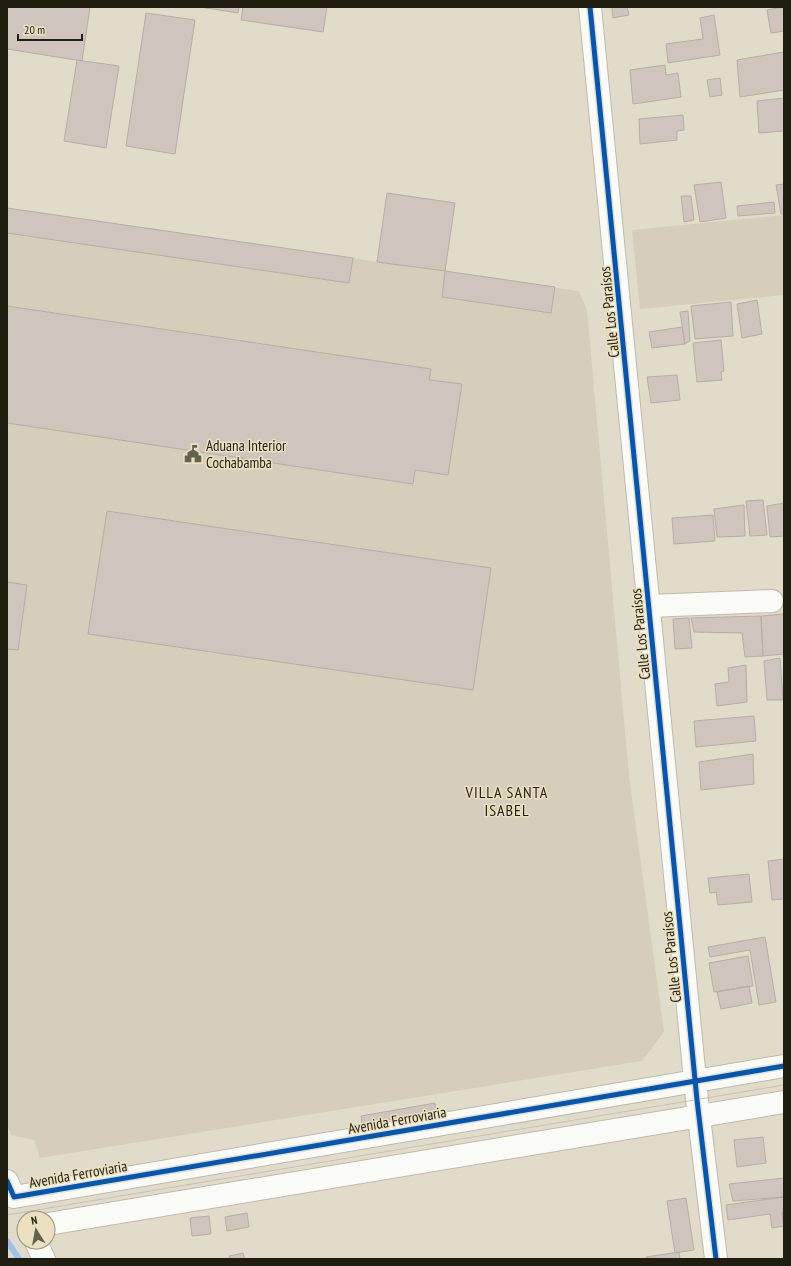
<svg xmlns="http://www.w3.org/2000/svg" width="791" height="1266" viewBox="0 0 791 1266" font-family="'PT Sans Narrow',sans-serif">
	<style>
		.industrial { fill: #d7cdbb }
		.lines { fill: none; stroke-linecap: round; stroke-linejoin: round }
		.stream { stroke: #9ec1ee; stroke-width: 6 }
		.building { fill: #cfc5bc; stroke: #b6ada4 }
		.minor-casing { stroke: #bebaac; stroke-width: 24 }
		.minor { stroke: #fafaf7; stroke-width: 22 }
		.tram { stroke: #c3c2bc; stroke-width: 1 }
		.cycleway-casing { stroke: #ebe1c0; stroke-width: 8 }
		.cycleway { stroke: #0057b8; stroke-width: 5 }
		.labels { text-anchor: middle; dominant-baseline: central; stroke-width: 3; stroke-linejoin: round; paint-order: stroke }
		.street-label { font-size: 15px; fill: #201d11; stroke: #ebe1c0 }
		.poi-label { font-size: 15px; fill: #201d11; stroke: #ebe1c0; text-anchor: start }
		.neighbourhood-label { font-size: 16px; letter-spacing: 1px; fill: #201d11; stroke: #ebe1c0 }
	</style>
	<rect width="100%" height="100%" fill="#e1dcca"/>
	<path class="industrial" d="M 7,208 L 579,291 L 587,310 L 629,776 L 664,1032 L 642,1061 L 40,1158 L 34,1140 L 11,1135 L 7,1125 Z
		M 784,215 L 784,295 L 640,309 L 632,230 Z"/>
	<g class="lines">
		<path class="stream" d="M 7,1241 L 19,1259"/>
	</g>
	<path class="building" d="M 7,7 L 90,7 L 82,61 L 7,49 Z
		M 200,7 L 239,7 L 238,13 Z
		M 243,7 L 327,7 L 323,32 L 241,20 Z
		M 612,7 L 627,7 L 629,15 L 613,18 Z
		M 784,7 L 784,31 L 771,33 L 767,10 Z
		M 146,13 L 195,20 L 175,154 L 126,146 Z
		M 714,15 L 720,55 L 668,63 L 666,44 L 703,39 L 700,18 Z
		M 784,52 L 784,90 L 740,97 L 737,60 Z
		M 77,60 L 119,66 L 106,148 L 64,141 Z
		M 665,65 L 666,75 L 678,73 L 681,97 L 633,104 L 630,70 Z
		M 720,78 L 722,95 L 710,97 L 707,80 Z
		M 784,98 L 784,131 L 759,133 L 757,101 Z
		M 683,115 L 684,130 L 677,131 L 677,140 L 640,144 L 639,119 Z
		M 721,182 L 726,218 L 700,222 L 694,185 Z
		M 784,184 L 784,214 L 781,214 L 776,185 Z
		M 387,193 L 455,203 L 445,271 L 377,262 Z
		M 681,196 L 691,196 L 694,220 L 684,222 Z
		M 774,202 L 775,213 L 738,216 L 737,206 Z
		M 7,208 L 353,258 L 349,283 L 7,233 Z
		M 445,271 L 555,287 L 551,313 L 442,297 Z
		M 757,300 L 762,334 L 742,338 L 737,304 Z
		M 731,302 L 733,336 L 695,339 L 691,306 Z
		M 7,306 L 431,369 L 429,380 L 462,384 L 448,475 L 415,470 L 413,484 L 7,423 Z
		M 688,311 L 690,341 L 685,344 L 680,312 Z
		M 682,327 L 685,344 L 652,348 L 649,332 Z
		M 721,340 L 724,371 L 721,372 L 722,380 L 697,382 L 693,343 Z
		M 677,375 L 680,400 L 651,403 L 647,377 Z
		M 763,500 L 767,535 L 750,536 L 746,501 Z
		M 784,503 L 784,536 L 770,537 L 767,506 Z
		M 744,505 L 745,536 L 717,537 L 714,509 Z
		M 107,511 L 491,568 L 473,690 L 88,634 Z
		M 713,515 L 715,541 L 674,544 L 672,518 Z
		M 7,582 L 27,585 L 18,650 L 7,649 Z
		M 784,614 L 784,654 L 763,656 L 761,616 Z
		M 761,616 L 763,656 L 745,657 L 742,633 L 694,632 L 691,618 Z
		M 689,618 L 692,648 L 675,649 L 673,619 Z
		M 780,658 L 783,700 L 767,700 L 764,661 Z
		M 746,665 L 747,702 L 717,706 L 715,684 L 729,682 L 728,668 Z
		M 754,716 L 756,741 L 696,747 L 694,721 Z
		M 753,754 L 754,784 L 701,790 L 699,762 Z
		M 784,859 L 784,899 L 772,900 L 768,861 Z
		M 749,874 L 752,902 L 718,905 L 716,892 L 710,893 L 708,878 Z
		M 765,937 L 776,1002 L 759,1005 L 750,950 L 710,957 L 708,947 Z
		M 748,956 L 753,986 L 714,992 L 709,963 Z
		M 749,986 L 752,1003 L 721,1009 L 717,992 Z
		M 435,1103 L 436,1111 L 362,1124 L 361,1116 Z
		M 763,1137 L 766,1163 L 737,1167 L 734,1140 Z
		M 784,1178 L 784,1197 L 733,1201 L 729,1184 Z
		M 784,1197 L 784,1213 L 782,1213 L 784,1226 L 772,1228 L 770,1214 L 728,1220 L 726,1205 Z
		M 686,1198 L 694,1250 L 675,1253 L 667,1201 Z
		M 247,1213 L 249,1227 L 227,1231 L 225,1217 Z
		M 209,1216 L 211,1234 L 192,1236 L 190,1218 Z
		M 679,1252 L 680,1259 L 646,1259 L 646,1257 Z
		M 243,1253 L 245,1259 L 230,1259 L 229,1256 Z"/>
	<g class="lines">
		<g class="minor-casing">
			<path id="minor" d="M 590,7 L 697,1100 L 716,1259
				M 650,606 L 772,601
				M 7,1181 L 14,1197 L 784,1066
				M 48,1224 L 784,1102
				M 36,1242 L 44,1259"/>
		</g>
		<use href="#minor" class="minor"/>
		<path class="tram" d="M 7,1215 L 784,1085"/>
		<g class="cycleway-casing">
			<path id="cycleway" d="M 590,7 L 697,1100 L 716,1259
				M 7,1181 L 14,1197 L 784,1066"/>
		</g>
		<use href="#cycleway" class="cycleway"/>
	</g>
	<defs>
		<g id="civic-bare" transform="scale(1.38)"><path d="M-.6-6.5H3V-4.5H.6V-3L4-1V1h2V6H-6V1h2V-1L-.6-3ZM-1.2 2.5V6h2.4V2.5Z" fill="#646052" stroke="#ebe1c0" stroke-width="2.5" paint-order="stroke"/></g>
	</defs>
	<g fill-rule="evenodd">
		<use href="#civic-bare" x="193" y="454"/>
	</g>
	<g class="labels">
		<g class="street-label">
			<text transform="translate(609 312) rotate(-96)">Calle Los Paraísos</text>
			<text transform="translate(640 634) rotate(-96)">Calle Los Paraísos</text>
			<text transform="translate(671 957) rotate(-96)">Calle Los Paraísos</text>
			<text transform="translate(397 1120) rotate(-10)">Avenida Ferroviaria</text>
			<text transform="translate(78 1174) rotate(-10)">Avenida Ferroviaria</text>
		</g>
		<g class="poi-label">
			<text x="206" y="445">Aduana Interior<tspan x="206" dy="17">Cochabamba</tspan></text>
		</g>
		<g class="neighbourhood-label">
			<text x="507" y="792">VILLA SANTA<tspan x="507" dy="18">ISABEL</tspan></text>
		</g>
	</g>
	<rect width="791" height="1266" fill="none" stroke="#201d11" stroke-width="16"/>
	<g transform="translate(36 1230) rotate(349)"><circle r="19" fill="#ebe1c0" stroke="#9a937a"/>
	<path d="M0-3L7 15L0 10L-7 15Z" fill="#646052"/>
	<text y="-6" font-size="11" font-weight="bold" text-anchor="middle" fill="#201d11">N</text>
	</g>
	<path d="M18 34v6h64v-6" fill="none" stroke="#201d11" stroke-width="2"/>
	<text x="24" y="34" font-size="12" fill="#201d11" stroke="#ebe1c0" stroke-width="3" paint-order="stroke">20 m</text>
</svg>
